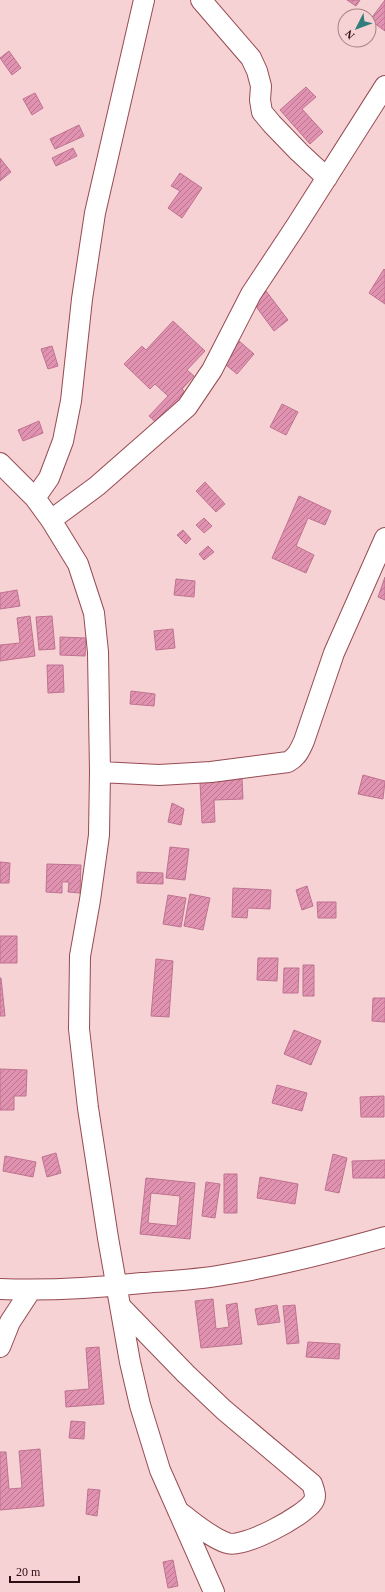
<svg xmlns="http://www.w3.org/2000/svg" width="385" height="1592" viewBox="0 0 385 1592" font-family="Georgia,serif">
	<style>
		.building { fill: url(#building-hatch); stroke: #be7390; fill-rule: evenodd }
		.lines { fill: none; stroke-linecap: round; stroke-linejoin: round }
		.minor-casing { stroke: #964b52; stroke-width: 22 }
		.minor { stroke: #fff; stroke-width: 20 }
	</style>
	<defs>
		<pattern id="building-hatch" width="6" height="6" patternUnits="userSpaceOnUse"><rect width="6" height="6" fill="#e192b0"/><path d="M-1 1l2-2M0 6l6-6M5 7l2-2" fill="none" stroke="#b7768e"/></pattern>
	</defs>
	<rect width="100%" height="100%" fill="#f6d2d4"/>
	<path class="building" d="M 347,0 L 360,0 L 356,6 Z
		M 385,0 L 385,31 L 370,20 Z
		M 9,51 L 21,68 L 12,75 L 0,58 Z
		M 306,87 L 316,97 L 302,109 L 323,132 L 310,144 L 280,110 Z
		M 35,93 L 43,108 L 32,115 L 23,99 Z
		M 79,125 L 84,136 L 55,149 L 50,139 Z
		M 73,148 L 77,156 L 56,166 L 52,158 Z
		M 0,158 L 11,172 L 0,181 Z
		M 180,173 L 202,188 L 182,218 L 168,208 L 180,191 L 171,186 Z
		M 384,269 L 385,270 L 385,304 L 369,293 Z
		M 266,291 L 288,320 L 274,331 L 252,301 Z
		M 173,321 L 205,351 L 187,370 L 194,376 L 182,389 L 189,396 L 161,427 L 149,416 L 168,396 L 155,384 L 150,389 L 124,364 L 142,346 L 146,350 Z
		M 238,340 L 254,354 L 237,374 L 221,361 Z
		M 52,346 L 58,366 L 48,369 L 41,349 Z
		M 282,404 L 298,412 L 286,435 L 270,427 Z
		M 39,421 L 43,433 L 23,441 L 18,430 Z
		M 205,482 L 225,504 L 216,512 L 196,491 Z
		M 299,496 L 331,511 L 325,525 L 308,518 L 296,546 L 314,555 L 306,573 L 272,558 Z
		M 204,518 L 212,526 L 204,533 L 196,525 Z
		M 183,530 L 191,539 L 186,544 L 177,535 Z
		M 208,546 L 214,552 L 204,560 L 199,554 Z
		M 385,577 L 385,600 L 378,597 Z
		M 176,579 L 195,581 L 194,597 L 174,595 Z
		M 17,590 L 20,606 L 0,609 L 0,593 Z
		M 30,616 L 35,656 L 0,661 L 0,645 L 20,643 L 17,618 Z
		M 52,616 L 55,649 L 39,650 L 36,617 Z
		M 173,629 L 175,648 L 156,650 L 154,631 Z
		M 60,637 L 86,638 L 85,656 L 60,655 Z
		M 47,665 L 63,665 L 64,692 L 48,693 Z
		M 131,691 L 155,694 L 154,706 L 130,704 Z
		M 363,775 L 385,781 L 383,799 L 358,794 Z
		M 242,779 L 243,799 L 214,800 L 215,822 L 202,823 L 200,782 Z
		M 172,803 L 184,809 L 181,825 L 168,822 Z
		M 170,847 L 189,849 L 185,880 L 166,878 Z
		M 0,862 L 10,863 L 9,883 L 0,883 Z
		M 47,864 L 81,865 L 80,893 L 68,892 L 69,882 L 62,882 L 62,893 L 46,892 Z
		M 137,872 L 163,873 L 163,884 L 137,883 Z
		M 307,886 L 313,906 L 302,910 L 296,890 Z
		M 233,888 L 271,890 L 270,909 L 248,908 L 247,918 L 232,917 Z
		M 190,894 L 210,898 L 203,930 L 184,926 Z
		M 168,895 L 186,898 L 181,927 L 163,924 Z
		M 317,902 L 336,902 L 336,918 L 318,918 Z
		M 0,936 L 17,936 L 17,963 L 0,963 Z
		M 258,958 L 278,958 L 277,981 L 257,980 Z
		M 156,959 L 173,961 L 169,1017 L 151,1016 Z
		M 303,965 L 314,965 L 314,996 L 303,996 Z
		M 284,968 L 299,968 L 298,993 L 283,993 Z
		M 0,978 L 1,978 L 5,1016 L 0,1016 Z
		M 373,998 L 385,998 L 385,1022 L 372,1021 Z
		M 294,1030 L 321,1041 L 311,1065 L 284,1054 Z
		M 0,1069 L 27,1070 L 26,1096 L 14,1096 L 14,1110 L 0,1110 Z
		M 277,1085 L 307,1093 L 302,1111 L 272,1103 Z
		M 384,1096 L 384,1117 L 361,1117 L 360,1097 Z
		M 56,1153 L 61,1173 L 47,1177 L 42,1157 Z
		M 333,1154 L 347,1158 L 339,1193 L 325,1190 Z
		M 5,1156 L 36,1162 L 33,1177 L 3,1171 Z
		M 385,1160 L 385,1178 L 353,1178 L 352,1161 Z
		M 224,1174 L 237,1174 L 237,1213 L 224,1213 Z
		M 260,1177 L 298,1184 L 295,1204 L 257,1198 Z
		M 146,1178 L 195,1183 L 190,1239 L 140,1234 ZM 151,1193 L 180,1196 L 177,1226 L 148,1223 Z
		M 206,1182 L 220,1184 L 215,1218 L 202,1216 Z
		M 213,1299 L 216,1329 L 229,1327 L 226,1305 L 237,1303 L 242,1344 L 201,1348 L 195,1301 Z
		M 277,1305 L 280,1322 L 258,1325 L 255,1309 Z
		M 295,1305 L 299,1343 L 287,1344 L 283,1306 Z
		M 308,1342 L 340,1344 L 339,1359 L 306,1357 Z
		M 99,1347 L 104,1404 L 66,1407 L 65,1391 L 89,1389 L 86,1348 Z
		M 71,1421 L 85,1422 L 84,1439 L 69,1438 Z
		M 40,1449 L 44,1506 L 0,1510 L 0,1452 L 6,1452 L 9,1489 L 22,1488 L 19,1451 Z
		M 88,1489 L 100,1490 L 97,1516 L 86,1514 Z
		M 173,1560 L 178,1586 L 168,1588 L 163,1562 Z"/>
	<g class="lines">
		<g class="minor-casing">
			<path id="minor" d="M 201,0 L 251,58 L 257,71 L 261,86 L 260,100 L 262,112 L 272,124 L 299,152 L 327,178
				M 0,463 L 35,498 L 51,520 L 78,564 L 94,613 L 98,652 L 100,772 L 99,835 L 90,900 L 80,956 L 79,1029 L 88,1108 L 108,1238 L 130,1362 L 140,1405 L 160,1470 L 214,1592
				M 35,498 L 49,478 L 63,441 L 71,401 L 82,299 L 95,213 L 144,0
				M 51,520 L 97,486 L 187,407 L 212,370 L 251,294 L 296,226 L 385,86
				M 100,772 L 159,775 L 211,772 L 288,762 C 297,757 300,750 304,741 L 334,653 L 385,538
				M 0,1289 C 47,1291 95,1288 142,1283 C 169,1281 196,1280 223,1275 C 278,1266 332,1252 385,1237
				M 121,1307 L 186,1374 L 224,1410 L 312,1484 C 314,1490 317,1496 313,1502 C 304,1516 243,1549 227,1543 C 211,1538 192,1521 178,1511
				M 0,1347 L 10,1322 L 31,1290"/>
		</g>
		<use href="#minor" class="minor"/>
	</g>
	<g transform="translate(357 28) rotate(228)"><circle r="19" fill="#f6d2d4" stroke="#a68486"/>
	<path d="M0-3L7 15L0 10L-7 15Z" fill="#347d7d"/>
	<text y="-6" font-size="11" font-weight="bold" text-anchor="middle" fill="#2d0e12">N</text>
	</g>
	<path d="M10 1576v6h69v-6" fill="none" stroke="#2d0e12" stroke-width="2"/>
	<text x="16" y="1576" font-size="12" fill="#2d0e12" stroke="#f6d2d4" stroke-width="3" paint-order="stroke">20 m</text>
</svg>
